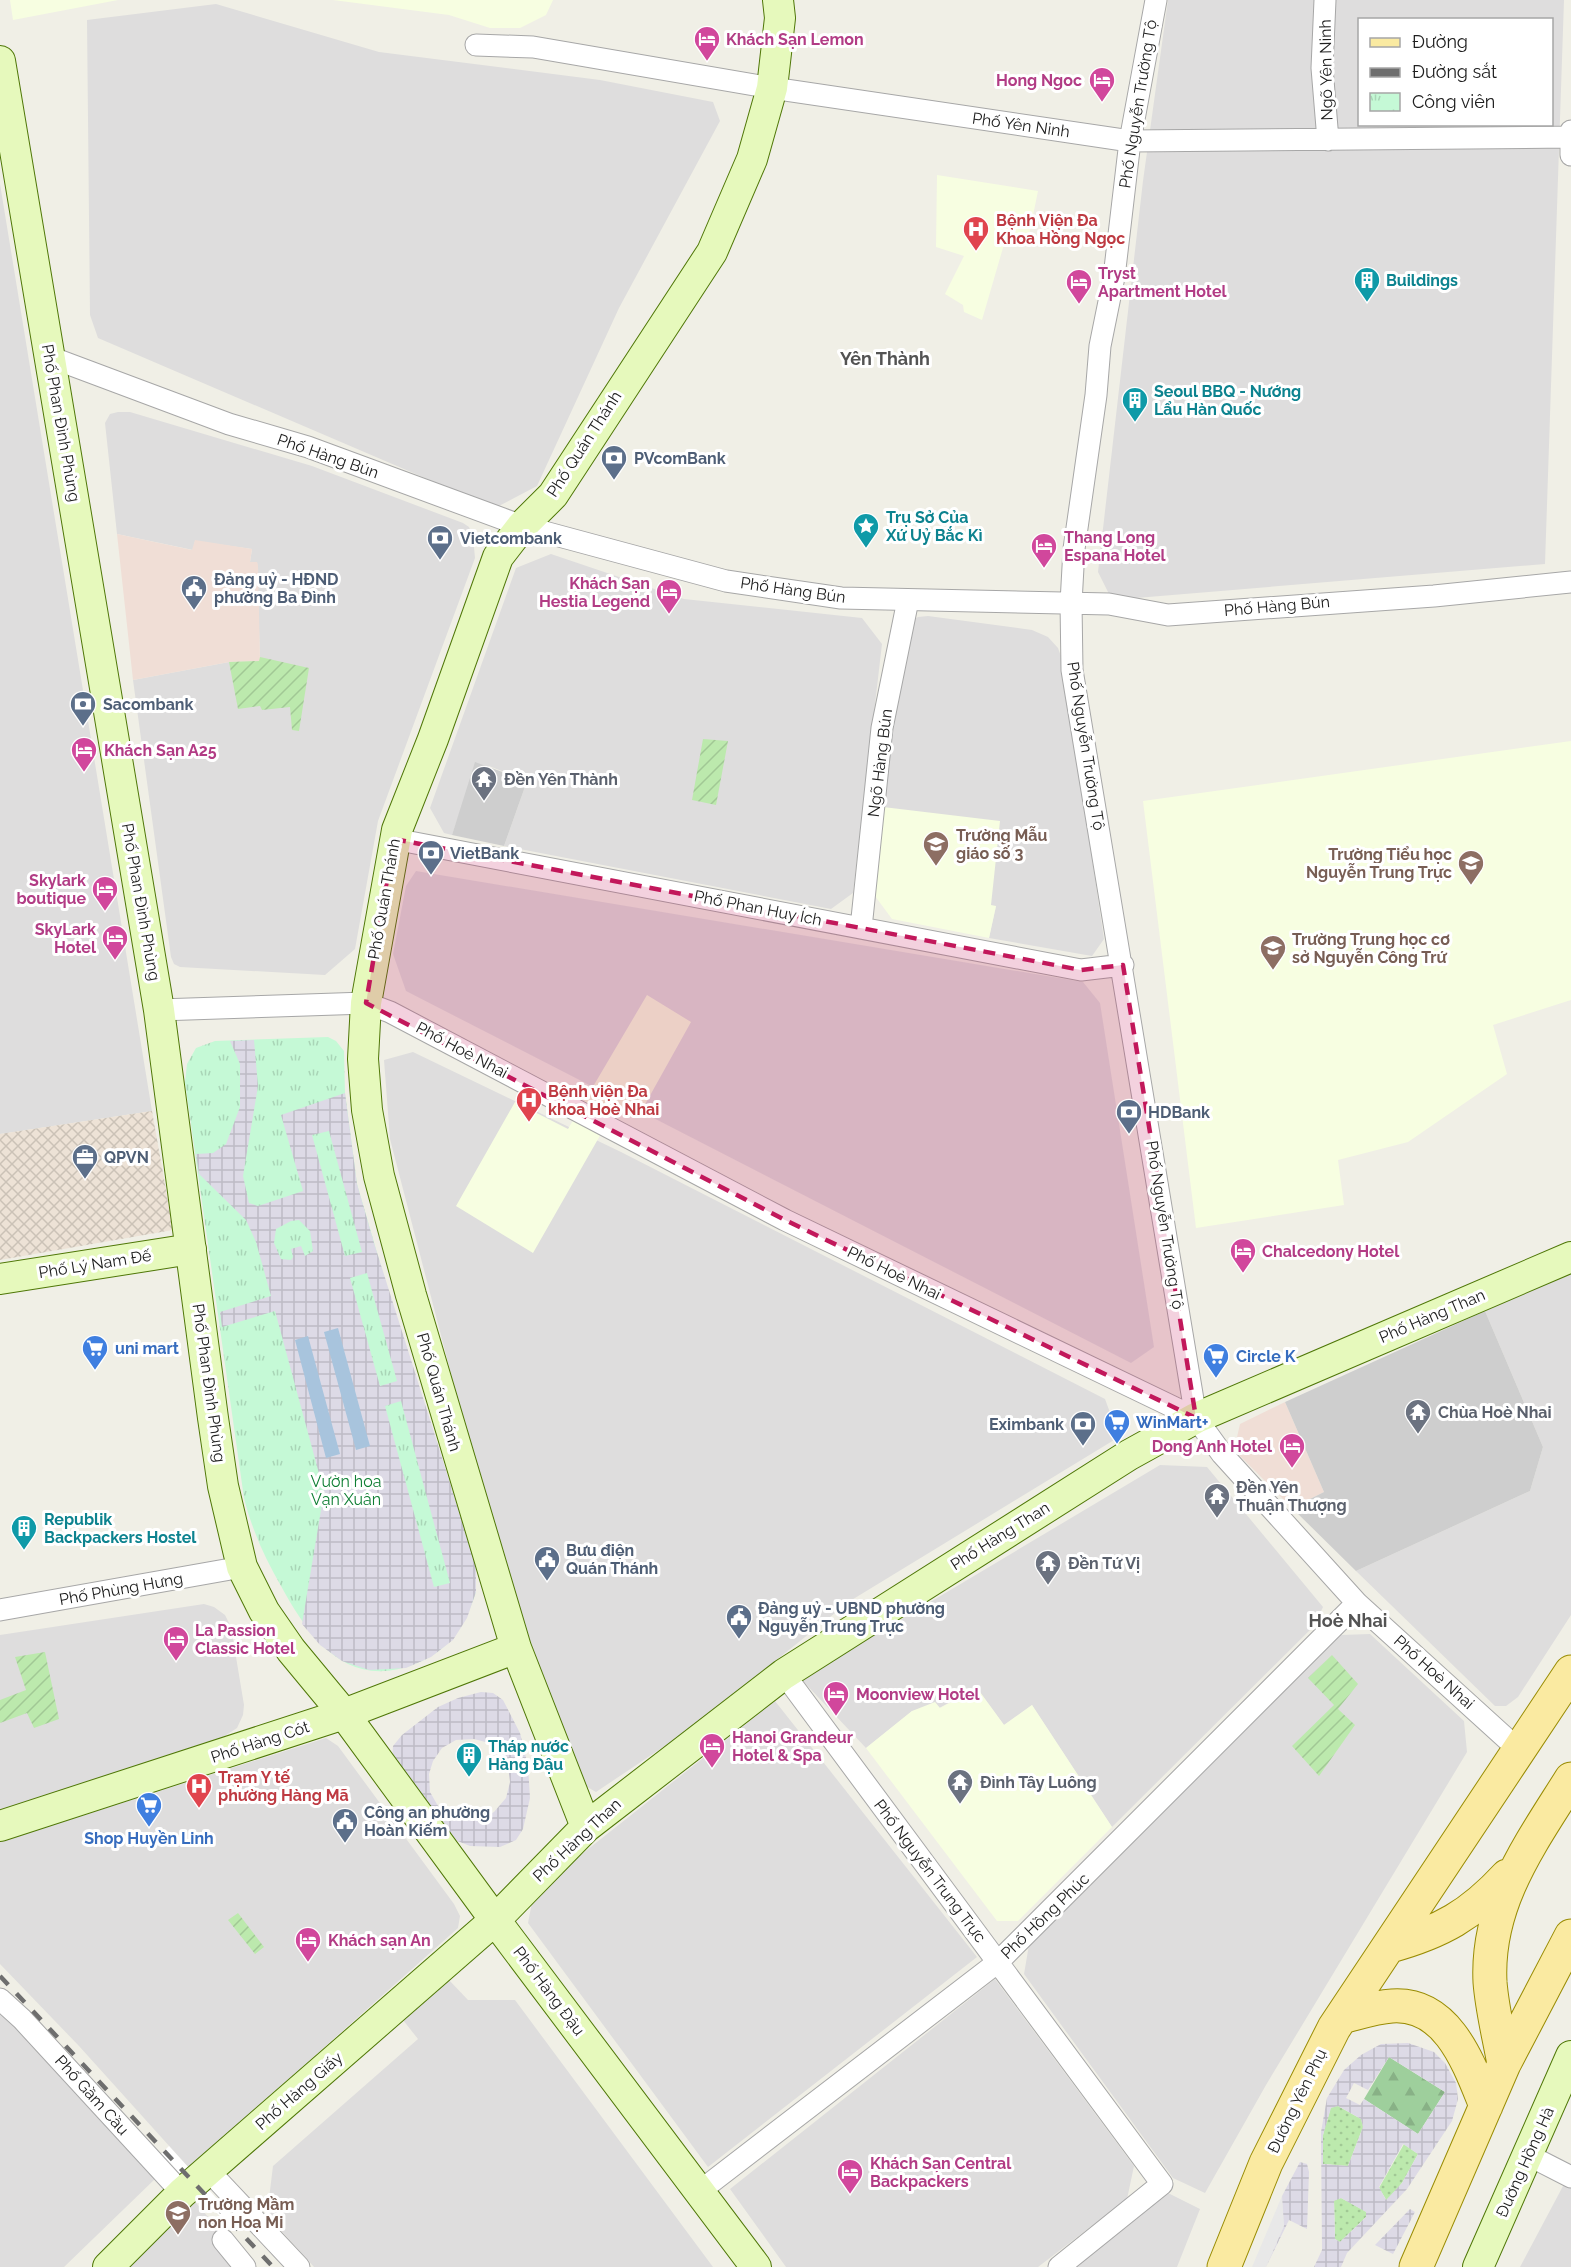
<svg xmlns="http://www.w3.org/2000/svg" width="1571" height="2267" viewBox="0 0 1571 2267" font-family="Raleway,sans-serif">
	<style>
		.residential { fill: #dedddd; fill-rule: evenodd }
		.commercial { fill: #f0ded6 }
		.education { fill: #f7fee1 }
		.religious { fill: #cecece }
		.military { fill: url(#military-cross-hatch) }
		.grass { fill: url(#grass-dots) }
		.forest { fill: url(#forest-firs) }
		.park { fill: url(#park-tufts) }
		.garden { fill: url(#garden-furrows) }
		.parking { fill: #e8e8e8 }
		.plaza { fill: url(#plaza-grid); fill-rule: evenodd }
		.water { fill: #a8c4dd }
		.pier { fill: #fff }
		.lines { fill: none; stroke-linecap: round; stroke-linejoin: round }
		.street-casing { stroke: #a7a7a7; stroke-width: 23 }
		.secondary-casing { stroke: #4f7707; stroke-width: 32 }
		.primary-casing { stroke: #998c03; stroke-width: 35 }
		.street { stroke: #fff; stroke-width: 21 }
		.secondary { stroke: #e6f9bc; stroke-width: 30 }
		.primary { stroke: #faeaa1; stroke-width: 33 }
		.rail { stroke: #6e6e6e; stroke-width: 4.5; stroke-dasharray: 12 12; stroke-linecap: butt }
		.marked { fill: #c2185b; fill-opacity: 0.2; stroke: #c2185b; stroke-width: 4.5; stroke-dasharray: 12 8; stroke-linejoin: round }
		.labels { text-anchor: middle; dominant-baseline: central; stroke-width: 6; stroke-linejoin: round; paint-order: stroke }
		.hotel-label { font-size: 16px; font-weight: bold; fill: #b23c85; stroke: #fff; text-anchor: start }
		.street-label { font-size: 16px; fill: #202020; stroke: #fff }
		.health-label { font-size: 16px; font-weight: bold; fill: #be3a42; stroke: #fff; text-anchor: start }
		.culture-label { font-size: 16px; font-weight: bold; fill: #0d838f; stroke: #fff; text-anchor: start }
		.service-label { font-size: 16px; font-weight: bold; fill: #4e5e75; stroke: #fff; text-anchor: start }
		.worship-label { font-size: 16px; font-weight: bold; fill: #5b616d; stroke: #fff; text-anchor: start }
		.education-label { font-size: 16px; font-weight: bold; fill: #785e54; stroke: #fff; text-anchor: start }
		.shop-label { font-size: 16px; font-weight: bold; fill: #366cbe; stroke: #fff; text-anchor: start }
		.park-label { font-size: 16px; fill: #0e7e33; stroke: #fff }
		.neighbourhood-label { font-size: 18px; font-weight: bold; fill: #535353; stroke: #fff }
	</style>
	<defs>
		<pattern id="military-cross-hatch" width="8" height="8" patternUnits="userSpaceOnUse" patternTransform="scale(1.5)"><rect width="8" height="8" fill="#ede2d6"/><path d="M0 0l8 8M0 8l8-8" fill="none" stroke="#cbc2b7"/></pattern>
		<pattern id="grass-dots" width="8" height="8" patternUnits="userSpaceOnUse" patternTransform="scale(1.5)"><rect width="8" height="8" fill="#bce9ad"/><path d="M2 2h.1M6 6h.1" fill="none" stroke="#a1c895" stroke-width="1.8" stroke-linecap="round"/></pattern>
		<pattern id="forest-firs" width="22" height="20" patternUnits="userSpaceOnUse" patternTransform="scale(1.5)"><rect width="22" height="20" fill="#9ecf9c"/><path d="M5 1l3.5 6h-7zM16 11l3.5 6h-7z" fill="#88b186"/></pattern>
		<pattern id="park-tufts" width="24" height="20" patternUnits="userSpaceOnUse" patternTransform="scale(1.5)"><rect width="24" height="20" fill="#c5f9d6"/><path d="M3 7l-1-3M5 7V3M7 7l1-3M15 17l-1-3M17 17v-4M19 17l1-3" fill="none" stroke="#a9d5b7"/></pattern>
		<pattern id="garden-furrows" width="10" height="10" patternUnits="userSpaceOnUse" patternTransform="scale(1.5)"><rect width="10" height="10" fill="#bce9ad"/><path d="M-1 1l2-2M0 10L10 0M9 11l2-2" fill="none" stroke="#a1c895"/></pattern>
		<pattern id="plaza-grid" width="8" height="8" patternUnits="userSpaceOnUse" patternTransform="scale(1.5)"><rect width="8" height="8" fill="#dddae6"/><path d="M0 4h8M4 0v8" fill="none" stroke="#bdbbc5"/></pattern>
	</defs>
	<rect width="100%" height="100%" fill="#f0efe6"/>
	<path class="residential" d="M 1168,0 L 1564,0 L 1545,564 L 1112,600 L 1098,572 L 1143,181 ZM 1360,20 L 1552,20 L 1552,124 L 1360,124 Z
		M 216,4 L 379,52 L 600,80 L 713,102 L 720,121 L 619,308 L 537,486 L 495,508 L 98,338 L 90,315 L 87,20 Z
		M 0,184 L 152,1111 L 0,1134 Z
		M 118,412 L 130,412 L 312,466 L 463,523 L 469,527 L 473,537 L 475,558 L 378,821 L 355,949 L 325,975 L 180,967 L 174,964 L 171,957 L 133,680 L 229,662 L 260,661 L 257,562 L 250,562 L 252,549 L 195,541 L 193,550 L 117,534 L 105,423 L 110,414 Z
		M 551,554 L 684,599 L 862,618 L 882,644 L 853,893 L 831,909 L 504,846 L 527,781 L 489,766 L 466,794 L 452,835 L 444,833 L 430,808 L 516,568 Z
		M 928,616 L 1032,630 L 1048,637 L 1058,648 L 1063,662 L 1104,939 L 1092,956 L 989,938 L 996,906 L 991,906 L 883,807 L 901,639 L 909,622 L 918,617 Z
		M 416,871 L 1083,982 L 1100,1003 L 1154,1347 L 1131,1363 L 406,991 L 393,954 L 406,886 Z
		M 413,1052 L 621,1152 L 1105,1399 L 1119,1437 L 850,1601 L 693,1727 L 596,1792 L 582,1784 L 496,1547 L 390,1139 L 384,1060 Z
		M 1571,1272 L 1571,1615 L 1518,1697 L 1506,1706 L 1495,1706 L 1356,1571 L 1530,1491 L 1543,1447 L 1485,1311 Z
		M 1160,1465 L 1207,1467 L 1323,1607 L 1314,1626 L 1112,1827 L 1032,1705 L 1004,1725 L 977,1688 L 939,1708 L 912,1711 L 866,1748 L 801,1679 Z
		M 204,1604 L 214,1607 L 225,1615 L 231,1627 L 244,1705 L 243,1715 L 237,1728 L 217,1741 L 0,1812 L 0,1635 Z
		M 1370,1634 L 1464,1721 L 1467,1752 L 1266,2085 L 1205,2193 L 1173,2178 L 1024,1974 L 1029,1945 L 1341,1635 Z
		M 775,1701 L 977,1957 L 708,2167 L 528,1923 L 534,1892 Z
		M 326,1738 L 338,1746 L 454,1904 L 460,1916 L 458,1928 L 189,2168 L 79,2046 L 0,1964 L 0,1842 Z
		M 995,1979 L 1134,2166 L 1127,2199 L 1038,2267 L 786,2267 L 730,2189 Z
		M 449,1980 L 468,2000 L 515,2000 L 713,2267 L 314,2267 L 267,2215 L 273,2166 L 418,2039 L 403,2020 Z
		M 0,2009 L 40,2048 L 155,2179 L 64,2267 L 0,2267 Z
		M 1571,2171 L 1571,2267 L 1520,2267 Z
		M 1168,2193 L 1200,2209 L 1177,2267 L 1076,2267 Z
		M 191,2197 L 251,2267 L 118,2267 Z"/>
	<path class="commercial" d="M 117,534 L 192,550 L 195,540 L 252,549 L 250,562 L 257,562 L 258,565 L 260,661 L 229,662 L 133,680 Z
		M 1285,1402 L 1324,1492 L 1292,1508 L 1240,1456 L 1235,1446 L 1240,1424 Z"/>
	<path class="education" d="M 10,0 L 118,0 L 13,20 Z
		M 333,0 L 553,0 L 546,15 L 520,28 L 490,28 L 449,15 Z
		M 937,175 L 1038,191 L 1028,240 L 1007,234 L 982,320 L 964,312 L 963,305 L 945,294 L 964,256 L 936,247 Z
		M 1571,741 L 1571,1000 L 1493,1025 L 1507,1074 L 1408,1142 L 1338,1160 L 1344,1205 L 1196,1228 L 1143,801 Z
		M 883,807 L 1000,821 L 991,905 L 996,906 L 989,938 L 892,919 L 875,896 Z
		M 647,995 L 691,1022 L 638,1117 L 618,1104 L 533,1253 L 456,1206 L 515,1102 L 568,1129 Z
		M 977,1688 L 1004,1725 L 1032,1705 L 1112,1827 L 1018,1921 L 997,1921 L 866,1748 L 912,1711 L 935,1702 L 940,1708 Z"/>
	<path class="religious" d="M 475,762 L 527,781 L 504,846 L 452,835 Z
		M 1485,1311 L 1543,1447 L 1530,1491 L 1356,1571 L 1292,1508 L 1324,1492 L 1285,1402 Z"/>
	<path class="military" d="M 152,1111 L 173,1230 L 0,1260 L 0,1134 Z"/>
	<path class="grass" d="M 1338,2106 L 1361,2119 L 1363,2127 L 1348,2166 L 1323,2164 L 1323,2135 L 1331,2107 Z
		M 1404,2144 L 1418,2154 L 1402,2183 L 1387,2201 L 1379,2188 Z
		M 1341,2198 L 1367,2212 L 1366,2217 L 1340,2242 L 1335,2239 L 1334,2200 Z"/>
	<path class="forest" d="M 1389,2057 L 1445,2092 L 1418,2134 L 1364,2099 Z"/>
	<path class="park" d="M 328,1037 L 336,1041 L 344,1051 L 345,1093 L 357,1184 L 476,1592 C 465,1625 450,1650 417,1663 C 348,1692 310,1639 281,1586 C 265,1558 252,1530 244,1498 L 185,1082 L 187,1064 L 196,1048 L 215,1041 Z"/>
	<path class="garden" d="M 260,657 L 309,668 L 299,731 L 292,730 L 290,707 L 262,710 L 260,706 L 238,709 L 229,662 L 259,661 Z
		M 703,739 L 728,741 L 716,805 L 692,800 Z
		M 45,1652 L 59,1719 L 34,1728 L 27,1713 L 0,1723 L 0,1700 L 26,1690 L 15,1657 Z
		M 1332,1655 L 1358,1684 L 1338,1709 L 1355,1725 L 1319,1776 L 1292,1746 L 1334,1705 L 1308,1678 Z
		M 238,1913 L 264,1947 L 255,1954 L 228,1920 Z"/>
	<path class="parking" d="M 1282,2196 L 1284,2226 L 1266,2267 L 1252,2267 Z"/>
	<path class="plaza" d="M 254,1040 L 258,1086 L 243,1176 L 249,1203 L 258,1206 L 303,1191 L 281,1115 L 345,1093 L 357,1184 L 374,1243 L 476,1565 L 476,1592 L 467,1618 L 453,1640 L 431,1657 L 406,1668 L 369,1670 L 342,1661 L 320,1645 L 302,1624 L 324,1492 L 275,1311 L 222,1327 L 220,1312 L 271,1296 L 256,1242 L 246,1220 L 199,1174 L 196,1154 L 213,1153 L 226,1144 L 240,1107 L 240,1064 L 230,1041 ZM 329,1131 L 362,1252 L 345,1256 L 312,1135 ZM 299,1220 L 310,1231 L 313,1251 L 305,1256 L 301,1246 L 291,1249 L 293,1257 L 291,1260 L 281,1259 L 274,1243 L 276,1229 L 291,1221 ZM 367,1273 L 397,1381 L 380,1386 L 350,1278 ZM 401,1401 L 450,1583 L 434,1587 L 385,1406 Z
		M 481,1692 L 493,1693 L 503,1700 L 520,1733 L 528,1766 L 530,1798 L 523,1829 L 516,1840 L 500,1847 L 470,1846 L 455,1840 L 392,1762 L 393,1746 L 402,1735 L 438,1707 L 458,1698 ZM 474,1739 L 489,1743 L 501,1753 L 508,1766 L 510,1782 L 506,1798 L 494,1812 L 481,1819 L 465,1820 L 450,1816 L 438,1806 L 430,1792 L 429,1774 L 433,1761 L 442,1748 L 456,1740 Z
		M 1408,2043 L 1434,2052 L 1445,2063 L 1456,2083 L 1458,2099 L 1452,2121 L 1407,2189 L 1347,2253 L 1341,2267 L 1314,2267 L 1322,2250 L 1321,2132 L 1327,2098 L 1344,2070 L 1361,2055 L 1381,2044 ZM 1389,2057 L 1445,2092 L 1418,2134 L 1364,2099 L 1360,2105 L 1346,2098 L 1354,2083 L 1368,2090 ZM 1338,2106 L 1361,2119 L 1363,2127 L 1348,2166 L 1323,2164 L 1323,2135 L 1331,2108 ZM 1403,2144 L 1418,2154 L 1402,2183 L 1386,2200 L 1379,2187 ZM 1341,2198 L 1366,2212 L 1366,2217 L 1340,2242 L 1335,2239 L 1334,2201 Z
		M 1300,2162 L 1307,2164 L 1309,2172 L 1307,2229 L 1289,2220 L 1266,2267 L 1284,2226 L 1282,2196 Z
		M 1410,2209 L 1415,2212 L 1393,2254 L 1375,2245 Z"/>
	<path class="water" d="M 338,1328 L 370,1446 L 356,1450 L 324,1332 Z
		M 308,1336 L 340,1454 L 326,1458 L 295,1340 Z"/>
	<path class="pier" d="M 169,2146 L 239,2223 L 232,2229 L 161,2154 Z"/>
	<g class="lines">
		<g class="street-casing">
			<path id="street" d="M 1156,0 L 1130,141 L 1114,277 L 1100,346 L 1096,395 L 1074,549 L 1071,603 L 1072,670 L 1196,1418
				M 1325,0 L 1322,68 L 1328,140
				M 476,45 L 533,47 L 772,88 L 1130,141 L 1570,137
				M 1571,131 L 1571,155
				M 50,357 L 229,424 L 308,447 L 522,526 L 726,581 L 841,598 L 1109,604 L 1168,615 L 1434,596 L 1571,582
				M 394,839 L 1081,970 L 1123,965
				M 861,928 L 882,728 L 908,600
				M 159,1010 L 366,1003 L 390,1012 L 785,1220 L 1196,1418 L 1222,1454 L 1357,1603 L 1520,1751
				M 0,1610 L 242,1567
				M 784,1674 L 1162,2184 L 1059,2267
				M 0,1999 L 22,2019 L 182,2193
				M 1528,2155 L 1571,2177
				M 208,2170 L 299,2267
				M 700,2191 L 998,1962 L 1357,1603
				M 223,2240 L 245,2267"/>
		</g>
		<g class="secondary-casing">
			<path id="secondary" d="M 0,61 L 159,1010 L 213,1418 L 223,1486 L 242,1567 L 264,1611 L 291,1650 L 344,1714 L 495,1920 L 756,2267
				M 0,1279 L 191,1249
				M 0,1826 L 344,1714 L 516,1648
				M 586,1827 L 516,1648 L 411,1295 L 379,1176 L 367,1110 L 363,1059 L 366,1003 L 397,830 L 433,739 L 498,557 L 522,526 L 553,495 L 712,252 L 752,159 L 772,88 L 780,18 L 778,0
				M 108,2267 L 182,2193 L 495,1920 L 586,1827 L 784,1674 L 1129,1455 L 1196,1418 L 1571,1257
				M 1478,2267 L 1571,2056"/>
		</g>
		<g class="primary-casing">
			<path id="primary" d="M 1390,1946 C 1441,1932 1471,1915 1507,1876
				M 1342,2017 C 1358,2013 1375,2007 1392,2006 C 1448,2002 1469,2064 1486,2106
				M 1504,2064 C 1499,2036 1492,2009 1490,1982 C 1486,1903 1531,1843 1571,1779
				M 1224,2267 L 1266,2163 L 1334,2028 L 1571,1672
				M 1416,2267 L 1504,2064 L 1571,1936"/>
		</g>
		<use href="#street" class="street"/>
		<use href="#secondary" class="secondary"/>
		<use href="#primary" class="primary"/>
		<path class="rail" d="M 0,1976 L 273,2267"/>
	</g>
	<path class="marked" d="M 394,839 L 1081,970 L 1123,965 L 1196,1418 L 785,1220 L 366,1003 Z"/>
	<defs>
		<g id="hotel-pin" transform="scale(1.35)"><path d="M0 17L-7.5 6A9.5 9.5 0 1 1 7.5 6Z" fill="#d1479c" stroke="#fff"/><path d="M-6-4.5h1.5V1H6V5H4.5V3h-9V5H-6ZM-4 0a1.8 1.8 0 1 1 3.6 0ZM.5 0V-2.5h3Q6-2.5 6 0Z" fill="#fff"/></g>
		<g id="hospital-pin" transform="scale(1.35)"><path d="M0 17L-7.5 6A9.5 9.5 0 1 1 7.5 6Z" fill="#e0444e" stroke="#fff"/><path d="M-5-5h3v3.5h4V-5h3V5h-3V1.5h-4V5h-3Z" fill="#fff"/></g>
		<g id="building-pin" transform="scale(1.35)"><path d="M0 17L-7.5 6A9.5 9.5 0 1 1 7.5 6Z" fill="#0f9aa8" stroke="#fff"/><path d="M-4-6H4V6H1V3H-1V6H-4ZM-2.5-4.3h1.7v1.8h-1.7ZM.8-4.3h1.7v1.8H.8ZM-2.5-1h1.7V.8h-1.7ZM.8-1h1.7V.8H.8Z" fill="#fff"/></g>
		<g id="bank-pin" transform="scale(1.35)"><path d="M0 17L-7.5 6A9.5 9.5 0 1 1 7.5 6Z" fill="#5c6f8a" stroke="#fff"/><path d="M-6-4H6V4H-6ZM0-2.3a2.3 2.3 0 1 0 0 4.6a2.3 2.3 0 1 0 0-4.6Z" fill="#fff"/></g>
		<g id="sight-pin" transform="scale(1.35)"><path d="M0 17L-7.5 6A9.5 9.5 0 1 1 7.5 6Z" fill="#0f9aa8" stroke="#fff"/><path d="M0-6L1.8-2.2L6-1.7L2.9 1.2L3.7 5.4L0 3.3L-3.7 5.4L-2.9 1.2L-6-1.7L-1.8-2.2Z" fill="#fff"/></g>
		<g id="civic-pin" transform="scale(1.35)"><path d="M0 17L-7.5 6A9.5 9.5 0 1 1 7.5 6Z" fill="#5c6f8a" stroke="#fff"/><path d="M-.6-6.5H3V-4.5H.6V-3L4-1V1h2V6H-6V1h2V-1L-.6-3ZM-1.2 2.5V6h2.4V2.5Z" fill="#fff"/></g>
		<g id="temple-pin" transform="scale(1.35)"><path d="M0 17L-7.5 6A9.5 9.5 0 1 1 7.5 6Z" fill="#6b7280" stroke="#fff"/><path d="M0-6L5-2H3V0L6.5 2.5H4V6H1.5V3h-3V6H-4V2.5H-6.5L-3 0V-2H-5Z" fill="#fff"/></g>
		<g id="school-pin" transform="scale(1.35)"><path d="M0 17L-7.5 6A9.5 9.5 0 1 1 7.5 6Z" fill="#8d6e63" stroke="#fff"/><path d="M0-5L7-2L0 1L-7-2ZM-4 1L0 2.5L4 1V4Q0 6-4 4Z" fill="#fff"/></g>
		<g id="office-pin" transform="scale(1.35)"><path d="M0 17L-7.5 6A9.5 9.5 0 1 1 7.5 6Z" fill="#5c6f8a" stroke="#fff"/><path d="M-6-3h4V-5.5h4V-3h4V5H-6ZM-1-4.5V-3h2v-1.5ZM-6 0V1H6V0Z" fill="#fff"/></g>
		<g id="supermarket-pin" transform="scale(1.35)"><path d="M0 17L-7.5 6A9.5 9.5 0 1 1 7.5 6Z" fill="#3f7fe0" stroke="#fff"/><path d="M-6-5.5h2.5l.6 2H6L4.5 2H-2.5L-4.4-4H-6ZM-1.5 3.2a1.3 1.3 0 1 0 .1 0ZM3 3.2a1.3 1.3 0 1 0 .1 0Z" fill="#fff"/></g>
	</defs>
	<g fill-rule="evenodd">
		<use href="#hotel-pin" x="707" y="39"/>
		<use href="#hotel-pin" x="1102" y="80"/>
		<use href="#hospital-pin" x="976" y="229"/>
		<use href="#building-pin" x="1367" y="280"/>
		<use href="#hotel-pin" x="1079" y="282"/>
		<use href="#building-pin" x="1135" y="400"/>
		<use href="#bank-pin" x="614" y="458"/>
		<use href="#sight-pin" x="866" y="526"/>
		<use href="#bank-pin" x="440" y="538"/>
		<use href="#hotel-pin" x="1044" y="546"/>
		<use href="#civic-pin" x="194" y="588"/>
		<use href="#hotel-pin" x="669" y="592"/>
		<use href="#bank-pin" x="83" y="704"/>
		<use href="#hotel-pin" x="84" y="750"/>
		<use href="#temple-pin" x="484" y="779"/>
		<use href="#school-pin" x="936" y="844"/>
		<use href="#bank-pin" x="431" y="853"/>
		<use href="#school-pin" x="1471" y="863"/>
		<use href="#hotel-pin" x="105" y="889"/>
		<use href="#hotel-pin" x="115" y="938"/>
		<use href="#school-pin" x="1273" y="948"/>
		<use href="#hospital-pin" x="529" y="1100"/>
		<use href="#bank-pin" x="1129" y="1112"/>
		<use href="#office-pin" x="85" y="1157"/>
		<use href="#hotel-pin" x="1243" y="1251"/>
		<use href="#supermarket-pin" x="95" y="1348"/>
		<use href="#supermarket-pin" x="1216" y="1356"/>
		<use href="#temple-pin" x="1418" y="1412"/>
		<use href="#supermarket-pin" x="1117" y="1422"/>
		<use href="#bank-pin" x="1083" y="1424"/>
		<use href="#hotel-pin" x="1292" y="1446"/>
		<use href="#temple-pin" x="1217" y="1496"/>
		<use href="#building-pin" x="24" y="1528"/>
		<use href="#civic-pin" x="547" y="1559"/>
		<use href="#temple-pin" x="1048" y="1563"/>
		<use href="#civic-pin" x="739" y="1617"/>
		<use href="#hotel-pin" x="176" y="1639"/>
		<use href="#hotel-pin" x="836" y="1694"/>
		<use href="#hotel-pin" x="712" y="1746"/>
		<use href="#building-pin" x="469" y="1755"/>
		<use href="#temple-pin" x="960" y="1782"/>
		<use href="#hospital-pin" x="199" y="1786"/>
		<use href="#supermarket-pin" x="149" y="1805"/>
		<use href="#civic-pin" x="345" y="1821"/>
		<use href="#hotel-pin" x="308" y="1940"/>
		<use href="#hotel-pin" x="850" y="2172"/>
		<use href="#school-pin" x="178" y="2213"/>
	</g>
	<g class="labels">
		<g class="hotel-label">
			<text x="726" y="39">Khách Sạn Lemon</text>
			<text x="1082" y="80" text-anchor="end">Hong Ngoc</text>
			<text x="1098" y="273">Tryst<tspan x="1098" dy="18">Apartment Hotel</tspan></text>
			<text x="1064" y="537">Thang Long<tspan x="1064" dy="18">Espana Hotel</tspan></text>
			<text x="650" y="583" text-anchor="end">Khách Sạn<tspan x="650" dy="18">Hestia Legend</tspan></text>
			<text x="104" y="750">Khách Sạn A25</text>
			<text x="86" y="880" text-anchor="end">Skylark<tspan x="86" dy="18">boutique</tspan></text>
			<text x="96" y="929" text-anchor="end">SkyLark<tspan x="96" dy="18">Hotel</tspan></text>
			<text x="1262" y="1251">Chalcedony Hotel</text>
			<text x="1272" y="1446" text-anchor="end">Dong Anh Hotel</text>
			<text x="195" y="1630">La Passion<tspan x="195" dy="18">Classic Hotel</tspan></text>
			<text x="856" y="1694">Moonview Hotel</text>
			<text x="732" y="1737">Hanoi Grandeur<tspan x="732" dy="18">Hotel &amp; Spa</tspan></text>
			<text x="328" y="1940">Khách sạn An</text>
			<text x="870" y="2163">Khách Sạn Central<tspan x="870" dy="18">Backpackers</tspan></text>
		</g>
		<g class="street-label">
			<text transform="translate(1326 70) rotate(-91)">Ngõ Yên Ninh</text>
			<text transform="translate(1138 104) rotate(-81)">Phố Nguyễn Trường Tộ</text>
			<text transform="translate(1021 125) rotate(8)">Phố Yên Ninh</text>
			<text transform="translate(61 423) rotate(80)">Phố Phan Đình Phùng</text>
			<text transform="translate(584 444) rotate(-57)">Phố Quán Thánh</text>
			<text transform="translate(328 456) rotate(19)">Phố Hàng Bún</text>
			<text transform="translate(793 590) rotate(8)">Phố Hàng Bún</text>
			<text transform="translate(1277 606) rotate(-5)">Phố Hàng Bún</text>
			<text transform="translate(1086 746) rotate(81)">Phố Nguyễn Trường Tộ</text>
			<text transform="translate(880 763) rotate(-83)">Ngõ Hàng Bún</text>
			<text transform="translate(384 899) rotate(-80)">Phố Quán Thánh</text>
			<text transform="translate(141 902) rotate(80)">Phố Phan Đình Phùng</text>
			<text transform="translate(758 908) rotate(11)">Phố Phan Huy Ích</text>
			<text transform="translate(462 1050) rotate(28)">Phố Hoè Nhai</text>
			<text transform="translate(1165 1225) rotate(81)">Phố Nguyễn Trường Tộ</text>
			<text transform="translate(95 1264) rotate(-9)">Phố Lý Nam Đế</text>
			<text transform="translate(894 1273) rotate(26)">Phố Hoè Nhai</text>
			<text transform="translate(1432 1316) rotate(-23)">Phố Hàng Than</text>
			<text transform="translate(209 1383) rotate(82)">Phố Phan Đình Phùng</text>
			<text transform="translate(439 1392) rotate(74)">Phố Quán Thánh</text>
			<text transform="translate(1000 1536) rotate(-32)">Phố Hàng Than</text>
			<text transform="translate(121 1589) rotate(-10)">Phố Phùng Hưng</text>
			<text transform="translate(1434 1672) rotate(42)">Phố Hoè Nhai</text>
			<text transform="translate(260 1742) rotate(-18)">Phố Hàng Cót</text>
			<text transform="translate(577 1840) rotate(-43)">Phố Hàng Than</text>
			<text transform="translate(930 1871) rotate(53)">Phố Nguyễn Trung Trực</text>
			<text transform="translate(1045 1916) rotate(-44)">Phố Hồng Phúc</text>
			<text transform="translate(549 1991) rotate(53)">Phố Hàng Đậu</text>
			<text transform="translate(299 2091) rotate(-41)">Phố Hàng Giấy</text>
			<text transform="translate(92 2095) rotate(48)">Phố Gầm Cầu</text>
			<text transform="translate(1297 2101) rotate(-64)">Đường Yên Phụ</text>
			<text transform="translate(1525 2162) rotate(-66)">Đường Hồng Hà</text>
		</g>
		<g class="health-label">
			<text x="996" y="220">Bệnh Viện Đa<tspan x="996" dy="18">Khoa Hồng Ngọc</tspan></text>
			<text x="548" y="1091">Bệnh viện Đa<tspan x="548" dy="18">khoa Hoè Nhai</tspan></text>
			<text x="218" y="1777">Trạm Y tế<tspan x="218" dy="18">phường Hàng Mã</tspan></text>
		</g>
		<g class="culture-label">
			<text x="1386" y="280">Buildings</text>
			<text x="1154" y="391">Seoul BBQ - Nướng<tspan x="1154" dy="18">Lẩu Hàn Quốc</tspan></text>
			<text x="886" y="517">Trụ Sở Của<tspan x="886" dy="18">Xứ Uỷ Bắc Kì</tspan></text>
			<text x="44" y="1519">Republik<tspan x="44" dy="18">Backpackers Hostel</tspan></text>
			<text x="488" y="1746">Tháp nước<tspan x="488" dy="18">Hàng Đậu</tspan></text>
		</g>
		<g class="service-label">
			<text x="634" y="458">PVcomBank</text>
			<text x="460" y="538">Vietcombank</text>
			<text x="214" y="579">Đảng uỷ - HĐND<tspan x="214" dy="18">phường Ba Đình</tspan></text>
			<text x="103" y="704">Sacombank</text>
			<text x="450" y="853">VietBank</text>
			<text x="1148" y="1112">HDBank</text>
			<text x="104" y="1157">QPVN</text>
			<text x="1064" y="1424" text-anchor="end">Eximbank</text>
			<text x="566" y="1550">Bưu điện<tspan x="566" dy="18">Quán Thánh</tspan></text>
			<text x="758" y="1608">Đảng uỷ - UBND phường<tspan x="758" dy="18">Nguyễn Trung Trực</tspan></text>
			<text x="364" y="1812">Công an phường<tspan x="364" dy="18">Hoàn Kiếm</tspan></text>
		</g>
		<g class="worship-label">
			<text x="504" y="779">Đền Yên Thành</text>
			<text x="1438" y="1412">Chùa Hoè Nhai</text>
			<text x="1236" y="1487">Đền Yên<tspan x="1236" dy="18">Thuận Thượng</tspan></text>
			<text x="1068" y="1563">Đền Tứ Vị</text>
			<text x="980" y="1782">Đình Tây Luông</text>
		</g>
		<g class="education-label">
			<text x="956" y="835">Trường Mẫu<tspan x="956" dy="18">giáo số 3</tspan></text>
			<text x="1452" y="854" text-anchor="end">Trường Tiểu học<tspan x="1452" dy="18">Nguyễn Trung Trực</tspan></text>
			<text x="1292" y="939">Trường Trung học cơ<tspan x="1292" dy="18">sở Nguyễn Công Trứ</tspan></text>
			<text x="198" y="2204">Trường Mầm<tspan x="198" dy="18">non Hoạ Mi</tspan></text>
		</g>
		<g class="shop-label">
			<text x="115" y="1348">uni mart</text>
			<text x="1236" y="1356">Circle K</text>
			<text x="1136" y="1422">WinMart+</text>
			<text x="149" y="1838" text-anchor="middle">Shop Huyền Linh</text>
		</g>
		<g class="park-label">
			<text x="346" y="1481">Vườn hoa<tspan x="346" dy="18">Vạn Xuân</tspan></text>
		</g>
		<g class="neighbourhood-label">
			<text x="885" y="358">Yên Thành</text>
			<text x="1348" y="1620">Hoè Nhai</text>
		</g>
	</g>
	<rect x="1358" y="18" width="195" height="108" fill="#ffffff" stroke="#a6a6a6" stroke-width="1.5"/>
	<rect x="1370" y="38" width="30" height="9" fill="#faeaa1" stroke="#a6a6a6" stroke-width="1.5"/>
	<text x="1412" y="48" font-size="18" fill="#202020">Đường</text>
	<rect x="1370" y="68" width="30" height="9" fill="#6e6e6e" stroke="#a6a6a6" stroke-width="1.5"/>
	<text x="1412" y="78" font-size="18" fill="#202020">Đường sắt</text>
	<rect x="1370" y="93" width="30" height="18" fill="url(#park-tufts)" stroke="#a6a6a6" stroke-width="1.5"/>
	<text x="1412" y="108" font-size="18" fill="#202020">Công viên</text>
</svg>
